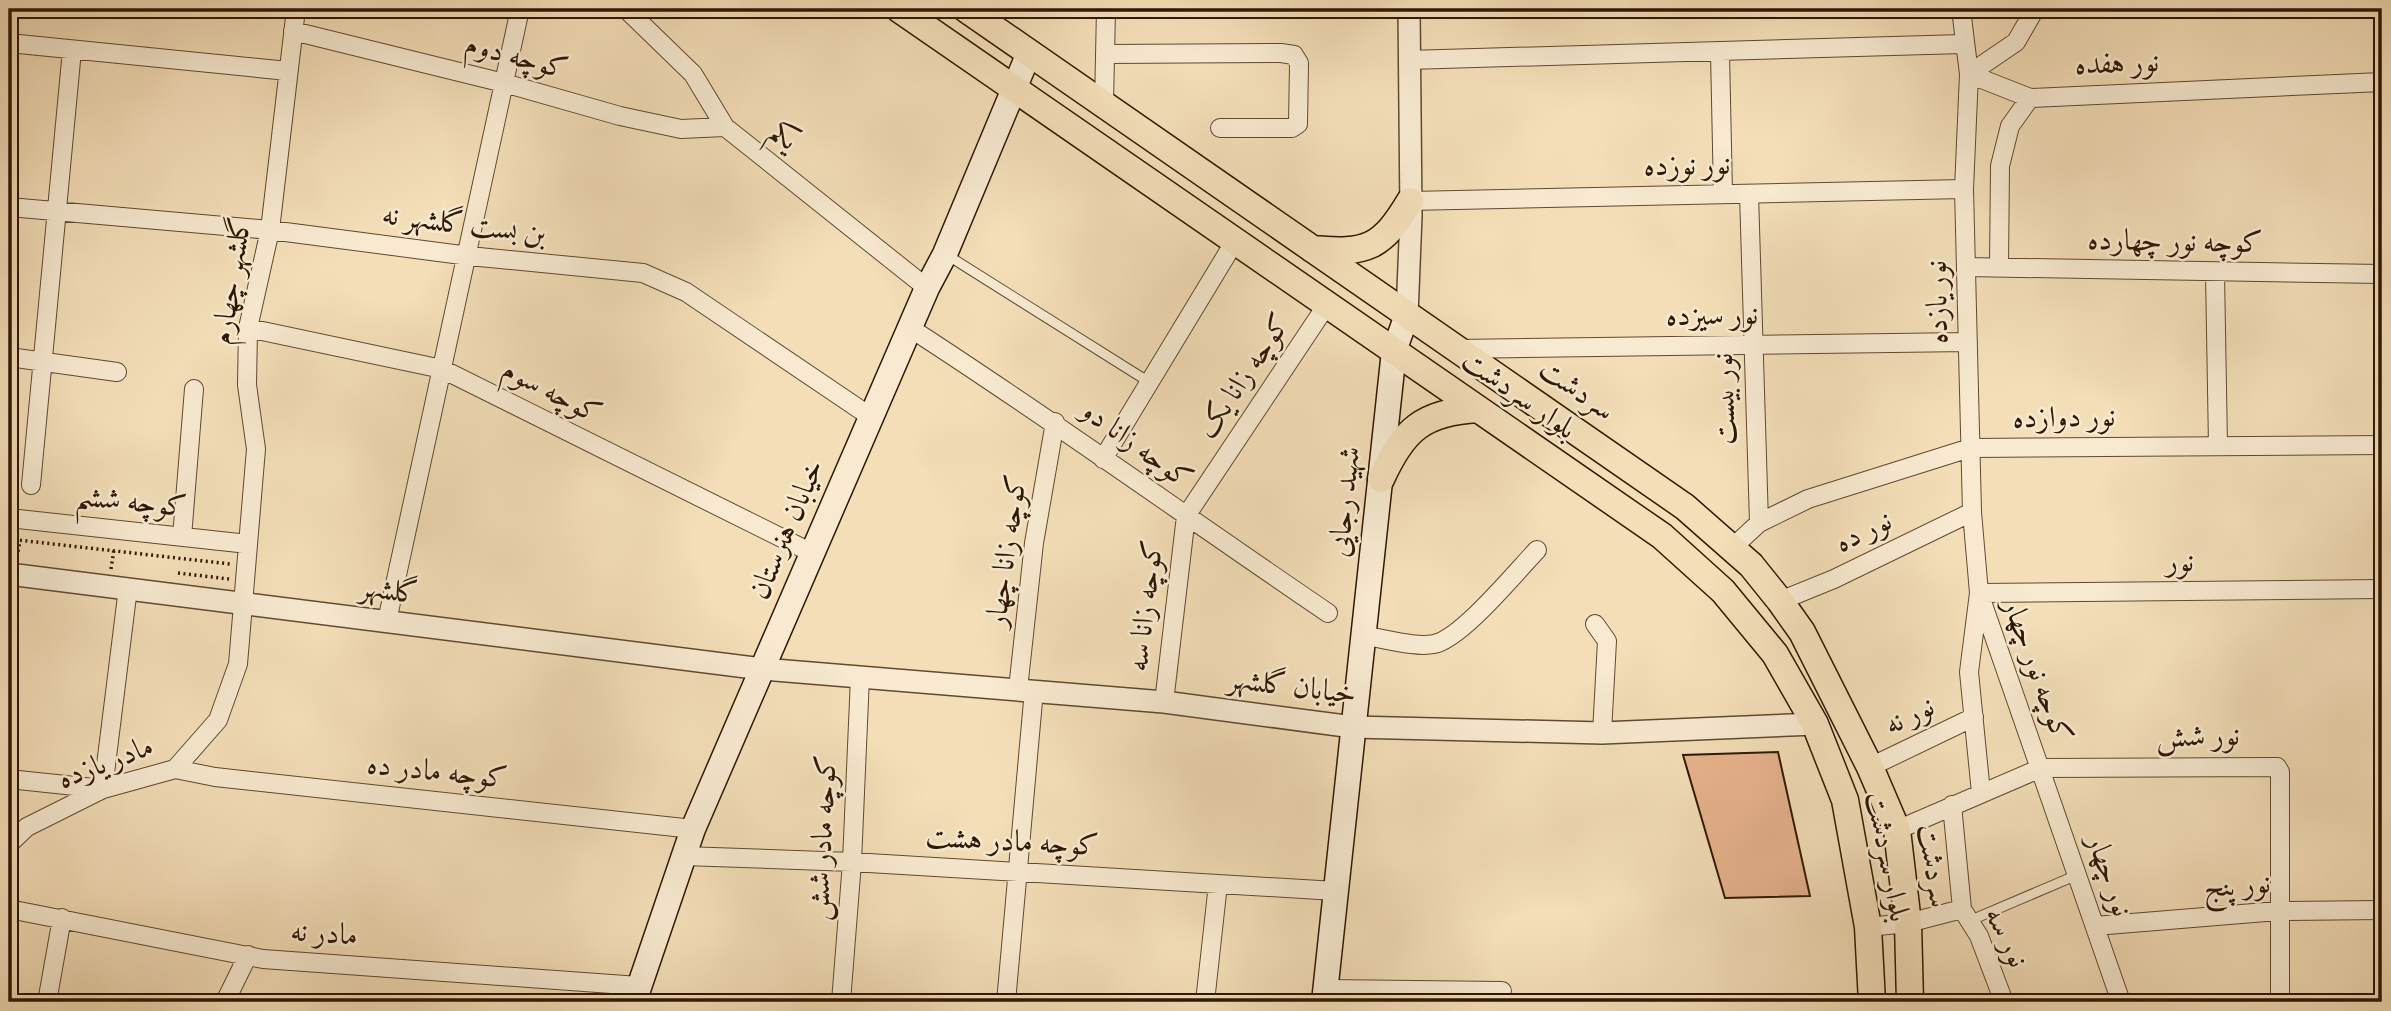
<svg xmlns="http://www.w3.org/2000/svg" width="2391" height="1011" viewBox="0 0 2391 1011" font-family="'Sorts Mill Goudy',Amiri,serif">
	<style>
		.building { fill: #e7b38d; stroke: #2f1700; stroke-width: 2 }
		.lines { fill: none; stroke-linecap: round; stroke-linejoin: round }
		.service-casing { stroke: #60492e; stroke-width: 11 }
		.minor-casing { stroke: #60492e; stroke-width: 20 }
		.tertiary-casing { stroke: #60492e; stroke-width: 24 }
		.secondary-casing { stroke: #2f1700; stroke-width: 27 }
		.primary-casing { stroke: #2f1700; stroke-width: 29 }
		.path { stroke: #2f1700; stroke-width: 3.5; stroke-dasharray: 2 3.5; stroke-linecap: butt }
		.service { stroke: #f7ead1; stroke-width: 9 }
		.minor { stroke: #f7ead1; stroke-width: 18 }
		.tertiary { stroke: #f7ead1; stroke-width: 21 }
		.secondary { stroke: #f7ead1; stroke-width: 24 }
		.primary { stroke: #f3deb8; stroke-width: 26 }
		.labels { text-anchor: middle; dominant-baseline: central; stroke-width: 5; stroke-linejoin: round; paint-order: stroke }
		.street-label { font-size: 30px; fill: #2f1700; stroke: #f7ead1 }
	</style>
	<rect width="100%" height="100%" fill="#f3deb8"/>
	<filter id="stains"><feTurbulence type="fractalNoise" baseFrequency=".00286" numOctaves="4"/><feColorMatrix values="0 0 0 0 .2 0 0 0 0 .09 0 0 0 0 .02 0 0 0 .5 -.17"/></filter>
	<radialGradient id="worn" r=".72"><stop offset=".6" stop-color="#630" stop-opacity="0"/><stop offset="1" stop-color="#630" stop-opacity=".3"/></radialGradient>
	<path class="building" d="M 1778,752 L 1810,896 L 1725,898 L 1683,755 Z"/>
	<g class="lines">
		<g class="service-casing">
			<path id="service" d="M 947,255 L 1149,382
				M 1969,921 L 2077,875"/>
		</g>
		<g class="minor-casing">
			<path id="minor" d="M 626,9 L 693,74 L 725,127 L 927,288
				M 1961,9 L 1969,74 L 2016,42 L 2035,9
				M 293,31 L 504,83 L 620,116 L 681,129 L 725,127
				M 9,43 L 288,71
				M 1720,53 L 1723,194
				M 1106,54 L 1281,53 L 1294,55 L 1299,63 L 1298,124 L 1292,128 L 1220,128
				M 1408,60 L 1963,44
				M 1104,104 L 1106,9
				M 1410,201 L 1964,189
				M 9,207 L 270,230 L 469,256 L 643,273 L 686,292 L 871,417
				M 1999,266 L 2000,166 L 2010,126 L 2030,98 L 2382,82
				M 1966,267 L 2382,274
				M 2215,273 L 2218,446
				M 248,328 L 442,369 L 812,553
				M 910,328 C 1051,419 1188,518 1328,613
				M 1457,349 L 1968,342
				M 9,357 L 117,372
				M 1103,459 L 1235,241
				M 31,485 L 72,50
				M 9,518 L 248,544
				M 1759,523 L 1808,499 L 1970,448 L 2382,445
				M 182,537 L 194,389
				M 1732,548 L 1759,523 L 1749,194
				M 1979,593 L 2382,589
				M 1980,596 L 2121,1002
				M 1780,601 L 1834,579 L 1972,512
				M 387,621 L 520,9
				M 1595,624 L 1607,641 L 1602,733
				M 1364,636 C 1384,638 1414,648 1434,644 C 1461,639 1516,572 1537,550
				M 1018,689 L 1034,543 L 1055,422
				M 1164,702 L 1186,516 L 1328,303
				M 1870,767 L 1974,717
				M 175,769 L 215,777 L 693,829
				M 9,779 L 103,789 L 128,588
				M 1981,793 L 1969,672 L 1979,593 L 1972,512 L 1964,189 L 1969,74 L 2030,98
				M 1952,805 L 1962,909
				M 1897,830 L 2041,768 L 2277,767 L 2280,772 L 2280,1002
				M 9,844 L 27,827 L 103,789 L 175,769 L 218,720 L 238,664 L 256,449 L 247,385 L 248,328 L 270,230 L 296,9
				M 684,856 L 852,862 L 1336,891
				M 9,909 L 263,959 L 639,986
				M 2095,926 L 2278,911 L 2382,910
				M 1868,927 L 1908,923 L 1962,909 L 1979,936 L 2004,1002
				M 1326,989 L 1502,991
				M 47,1002 L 62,918
				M 225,1002 L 248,955
				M 841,1002 L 852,862 L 860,677
				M 1006,1002 L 1034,690
				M 1205,1002 L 1218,884"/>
		</g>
		<g class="tertiary-casing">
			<path id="tertiary" d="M 1407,315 L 1411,216 L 1409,9
				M 9,574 L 762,669 L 1164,702 L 1353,727 L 1602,733 L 1815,724"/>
		</g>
		<g class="secondary-casing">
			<path id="secondary" d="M 634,1002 L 693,829 L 927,288 L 945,254 L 1029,53
				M 1324,1002 L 1394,351 L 1407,315"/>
		</g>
		<g class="primary-casing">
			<path id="primary" d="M 899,9 L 1662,536 L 1723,591 L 1775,654 L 1815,724 L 1845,800 L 1868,927 L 1872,1002
				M 966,9 L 1685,507 L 1751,565 L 1780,601 L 1802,632 L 1870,767 L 1897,830 L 1908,923 L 1910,1002
				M 1312,249 C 1367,254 1382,248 1410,201
				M 1381,479 C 1403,430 1423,412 1478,409"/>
		</g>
		<path class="path" d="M 9,539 L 230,564
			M 17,557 L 20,541
			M 111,569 L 114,549
			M 178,573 L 229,579"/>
		<use href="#service" class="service"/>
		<use href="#minor" class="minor"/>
		<use href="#tertiary" class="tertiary"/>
		<use href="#secondary" class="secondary"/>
		<use href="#primary" class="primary"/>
	</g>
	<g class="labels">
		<g class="street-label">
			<text transform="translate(516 58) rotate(15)">کوچه دوم</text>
			<text transform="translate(2117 65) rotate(-2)">نور هفده</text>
			<text transform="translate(783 137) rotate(39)">یکم</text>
			<text transform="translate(1687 167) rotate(-1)">نور نوزده</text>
			<text transform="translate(464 226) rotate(7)">بن بست گلشهر نه</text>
			<text transform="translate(2175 243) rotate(1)">کوچه نور چهارده</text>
			<text transform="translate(233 281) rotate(-81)">گلشهر چهارم</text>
			<text transform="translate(1939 302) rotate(-91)">نور یازده</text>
			<text transform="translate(1712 317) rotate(-1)">نور سیزده</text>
			<text transform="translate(1245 377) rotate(-56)">کوچه زانا یک</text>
			<text transform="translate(1576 391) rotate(35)">سردشت</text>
			<text transform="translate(551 393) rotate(27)">کوچه سوم</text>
			<text transform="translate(1518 396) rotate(35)">بلوار سردشت</text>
			<text transform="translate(1726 399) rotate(-92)">نور بیست</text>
			<text transform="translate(2064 419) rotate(-1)">نور دوازده</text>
			<text transform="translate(1136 446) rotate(36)">کوچه زانا دو</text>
			<text transform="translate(1346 502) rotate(-84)">شهید رجایی</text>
			<text transform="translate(131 503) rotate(6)">کوچه ششم</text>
			<text transform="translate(788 530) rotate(-67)">خیابان هنرستان</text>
			<text transform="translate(1864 533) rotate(-26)">نور ده</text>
			<text transform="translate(1008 551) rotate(-82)">کوچه زانا چهار</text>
			<text x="2180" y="563">نور</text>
			<text transform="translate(389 592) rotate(7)">گلشهر</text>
			<text transform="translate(1147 606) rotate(-83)">کوچه زانا سه</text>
			<text transform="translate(2036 671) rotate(70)">کوچه نور چهار</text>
			<text transform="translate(1292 688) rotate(7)">خیابان گلشهر</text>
			<text transform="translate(1910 717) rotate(-26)">نور نه</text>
			<text transform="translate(2198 738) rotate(-1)">نور شش</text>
			<text transform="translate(106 764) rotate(-21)">مادر یازده</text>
			<text transform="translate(437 773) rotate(6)">کوچه مادر ده</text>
			<text transform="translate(824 838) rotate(-87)">کوچه مادر شش</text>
			<text transform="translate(1012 843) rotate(3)">کوچه مادر هشت</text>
			<text transform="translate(1886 857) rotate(79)">بلوار سردشت</text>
			<text transform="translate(1932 866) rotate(81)">سردشت</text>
			<text transform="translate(2108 876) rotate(71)">نور چهار</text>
			<text transform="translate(2237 887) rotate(-4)">نور پنج</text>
			<text transform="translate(324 935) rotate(4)">مادر نه</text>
			<text transform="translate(2005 938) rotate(64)">نور سه</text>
		</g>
	</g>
	<rect width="2391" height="1011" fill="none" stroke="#f3deb8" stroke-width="35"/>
	<rect x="10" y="10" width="2370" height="990" fill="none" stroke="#2f1700" stroke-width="3.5"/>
	<rect x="18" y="18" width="2356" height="976" fill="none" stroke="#2f1700" stroke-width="2"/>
	<rect width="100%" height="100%" filter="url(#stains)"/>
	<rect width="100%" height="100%" fill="url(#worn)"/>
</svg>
